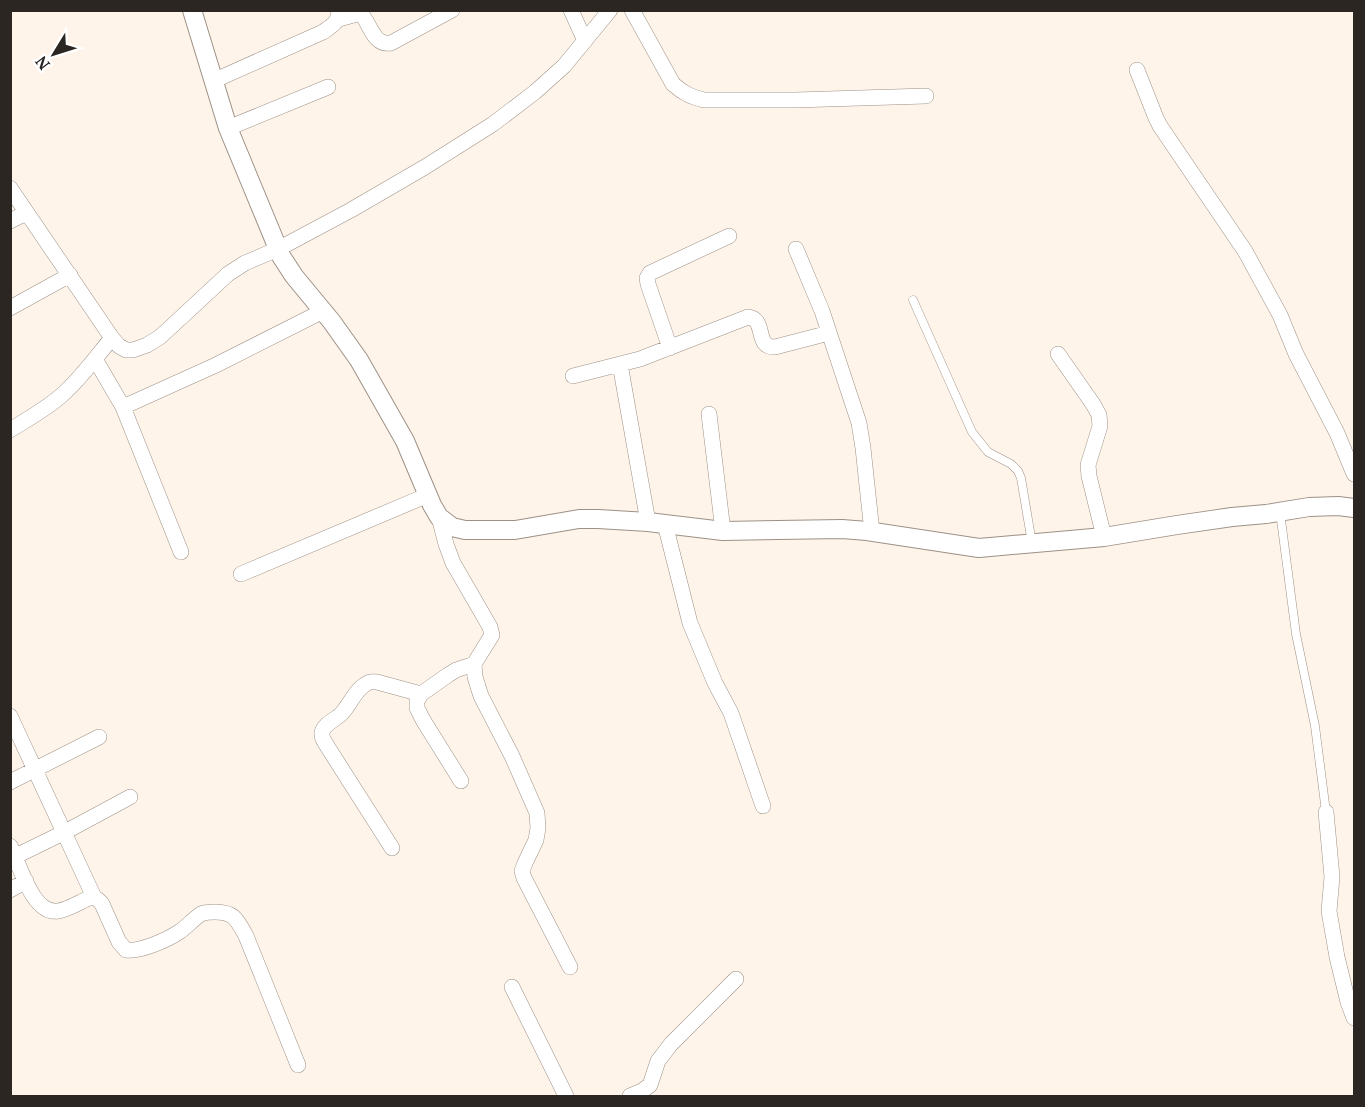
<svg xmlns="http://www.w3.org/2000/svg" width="1365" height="1107" viewBox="0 0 1365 1107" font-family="'PT Serif',serif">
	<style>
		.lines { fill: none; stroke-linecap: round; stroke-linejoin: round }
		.service-casing { stroke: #9d9186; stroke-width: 9 }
		.minor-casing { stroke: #9d9186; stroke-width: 16 }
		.tertiary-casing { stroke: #9d9186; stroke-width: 20 }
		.service { stroke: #fff; stroke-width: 8 }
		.minor { stroke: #fff; stroke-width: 15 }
		.tertiary { stroke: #fff; stroke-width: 18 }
	</style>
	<rect width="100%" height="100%" fill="#fff4ea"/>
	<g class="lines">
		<g class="service-casing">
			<path id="service" d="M 913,300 L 972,432 L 988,452 L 1011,464 L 1018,471 L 1021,478 L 1032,543
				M 1280,512 L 1296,634 L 1315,726 L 1326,812"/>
		</g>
		<g class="minor-casing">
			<path id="minor" d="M 571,10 L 585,41
				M 632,10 L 673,84 C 683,93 691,97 704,100 L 795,100 L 926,96
				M 339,19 L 357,14 L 362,15 C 371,26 374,46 391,43 L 452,10
				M 1137,70 L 1156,118 L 1160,126 L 1245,251 L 1280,315 L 1296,354 L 1337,433 L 1354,474
				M 213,81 L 323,32 C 333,25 338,23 339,10
				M 228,128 L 328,87
				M 10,188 L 112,338 L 119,346 L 126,350 L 133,350 L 147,345 L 160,337 L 228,274 L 245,263 L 278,249 L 351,210 L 425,167 L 493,124 L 535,92 L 564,66 L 610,10
				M 10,221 L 26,213
				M 796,249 L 822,311 L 859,423 L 863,448 L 872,532
				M 10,308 L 70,275
				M 670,348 L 648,284 L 647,278 L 650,273 L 729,236
				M 1058,354 L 1093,404 L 1099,415 L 1100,426 L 1088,465 L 1089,476 L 1104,537
				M 95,359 L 123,407
				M 620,364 L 648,522
				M 573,376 L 640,359 L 748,317 C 767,319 754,348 775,347 L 829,333
				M 709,414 L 723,531
				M 10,430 C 28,419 46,409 62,395 C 81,378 96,357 112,338
				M 439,517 L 446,544 L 453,563 L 490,627 L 492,635 L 474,664 L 475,677 L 481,696 L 512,756 L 537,813 L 538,828 L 536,840 L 525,863 L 522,871 L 524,878 L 570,967
				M 665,524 L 690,623 L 715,683 L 731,713 L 763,806
				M 181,552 L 123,407 L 216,365 L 323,311
				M 241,574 L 428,495
				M 10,716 L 94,897
				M 461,781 L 423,720 L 417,708 L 417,701 L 421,694 L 448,675 L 456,670 L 474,664
				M 10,782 L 99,737
				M 1326,812 L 1332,877 L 1329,911 L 1337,957 L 1348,1002 L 1354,1018
				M 10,846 C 20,864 32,915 58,911 C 67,910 80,902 89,898 C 96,897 98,899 102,904 L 119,942 L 126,950 C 140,952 167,940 179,932 C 187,927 193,919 201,914 C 205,912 210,912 215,912 C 235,912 237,920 246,936 L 298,1065
				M 392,848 L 327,746 C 325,742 321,738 322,733 C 323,724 337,719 342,713 C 350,704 354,693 363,686 C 368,682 371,681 377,682 L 421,694
				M 16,856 L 65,832 L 130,797
				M 10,890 L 26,881
				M 512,987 L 566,1096
				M 630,1096 L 642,1091 L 650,1085 L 658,1061 L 671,1044 L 736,979"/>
		</g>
		<g class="tertiary-casing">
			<path id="tertiary" d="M 192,10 L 228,128 L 281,256 L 294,276 L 332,322 L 359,360 L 405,441 L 432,505 L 439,517 L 452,527 L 465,530 L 515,530 L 579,519 L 598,519 L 648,522 L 723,531 L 842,529 L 867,531 L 979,548 L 1104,537 L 1177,525 L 1232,517 L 1266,514 L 1309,507 L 1338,506 L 1354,508"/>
		</g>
		<use href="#service" class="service"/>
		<use href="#minor" class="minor"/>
		<use href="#tertiary" class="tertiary"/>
	</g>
	<rect width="1365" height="1107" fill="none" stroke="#2b2622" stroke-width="24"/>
	<g transform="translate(54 54) rotate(232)" stroke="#ffffff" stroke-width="4.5" paint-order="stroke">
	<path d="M0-4.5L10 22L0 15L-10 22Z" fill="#2b2622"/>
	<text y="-9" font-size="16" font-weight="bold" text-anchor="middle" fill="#2b2622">N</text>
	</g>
</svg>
